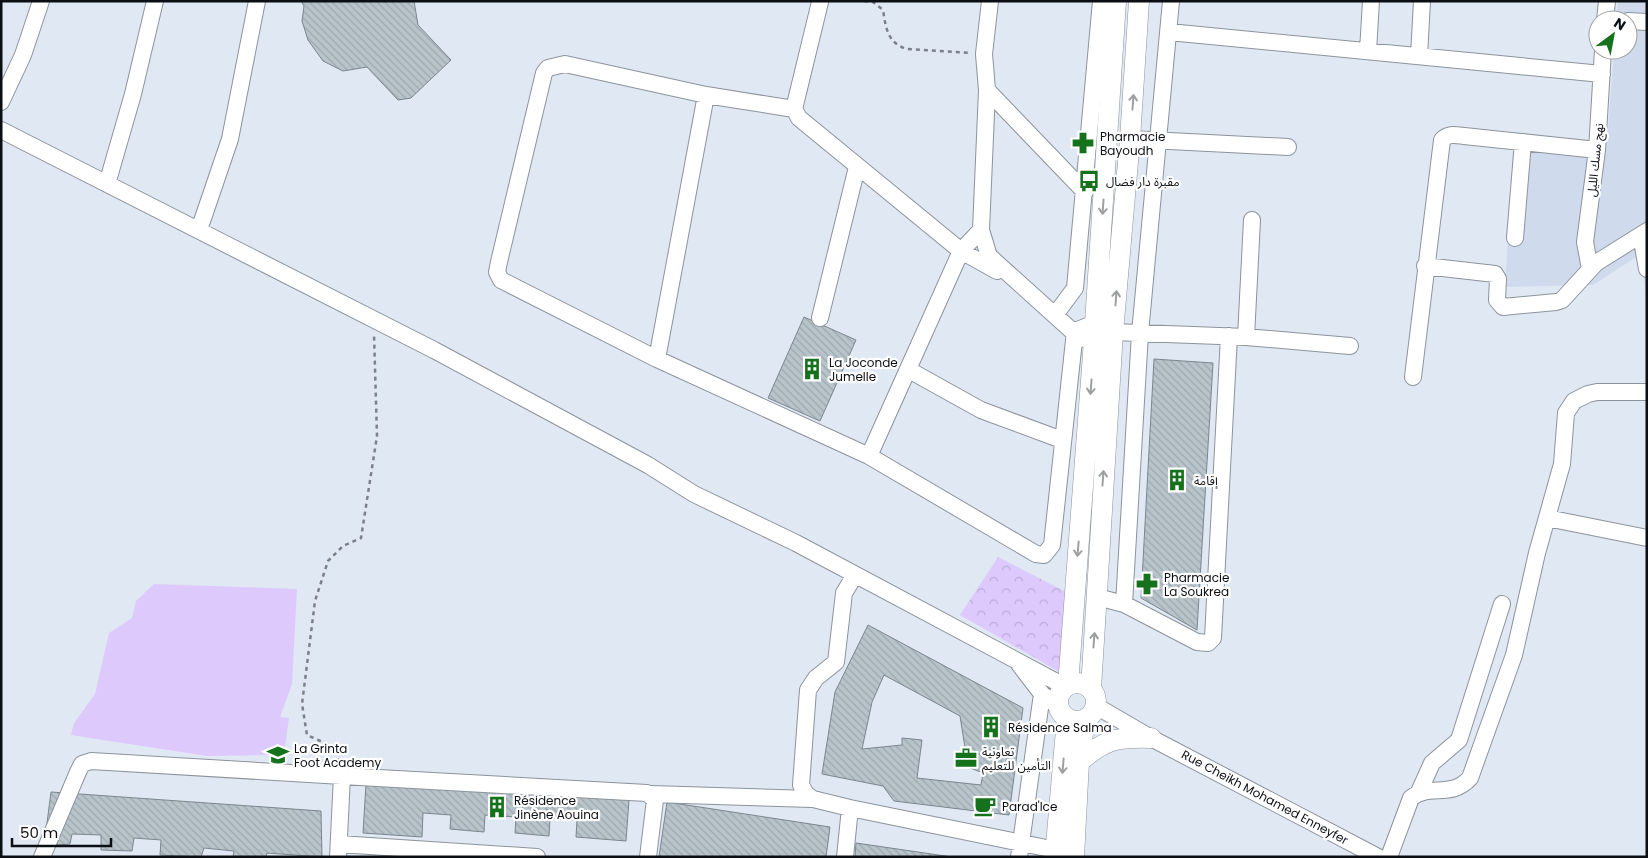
<svg xmlns="http://www.w3.org/2000/svg" width="1648" height="858" viewBox="0 0 1648 858" font-family="Poppins,'Noto Sans Arabic',sans-serif">
	<style>
		.built { fill: #cfdbed }
		.forest { fill: url(#forest-crowns) }
		.pitch { fill: #dec9fd }
		.building { fill: url(#building-back-hatch); stroke: #7a868d; fill-rule: evenodd }
		.lines { fill: none; stroke-linecap: round; stroke-linejoin: round }
		.minor-casing { stroke: #8c939d; stroke-width: 18 }
		.major-casing { stroke: #8c939d; stroke-width: 21 }
		.path { stroke: #7c8189; stroke-width: 2.5; stroke-dasharray: 4 4; stroke-linecap: butt }
		.minor { stroke: #fff; stroke-width: 16 }
		.major { stroke: #fff; stroke-width: 20 }
		.oneway { stroke: #9d9fa0 }
		.labels { text-anchor: middle; dominant-baseline: central; stroke-width: 4.5; stroke-linejoin: round; paint-order: stroke }
		.poi-label { font-size: 12px; fill: #0b0e12; stroke: #fff; text-anchor: start }
		.street-label { font-size: 12px; fill: #0b0e12; stroke: #fff }
	</style>
	<defs>
		<pattern id="forest-crowns" width="20" height="18" patternUnits="userSpaceOnUse" patternTransform="scale(1.25)"><rect width="20" height="18" fill="#dec9fd"/><path d="M2 6a3 3 0 1 1 6 0M12 15a3 3 0 1 1 6 0" fill="none" stroke="#bdabd8"/></pattern>
		<pattern id="building-back-hatch" width="6" height="6" patternUnits="userSpaceOnUse" patternTransform="scale(1.25)"><rect width="6" height="6" fill="#b8c4cb"/><path d="M-1 5l2 2M0 0l6 6M5-1l2 2" fill="none" stroke="#9da7ad"/></pattern>
	</defs>
	<rect width="100%" height="100%" fill="#e0e8f3"/>
	<path class="built" d="M 1618,1 L 1647,1 L 1647,305 L 1641,254 L 1593,285 L 1505,287 L 1514,132 L 1607,142 L 1614,50 L 1628,50 L 1628,20 L 1616,20 Z"/>
	<path class="forest" d="M 998,557 L 1072,595 L 1065,675 L 960,615 Z"/>
	<path class="pitch" d="M 154,584 L 297,589 L 292,684 L 280,717 L 289,718 L 285,747 L 278,755 L 207,756 L 71,735 L 74,723 L 95,694 L 109,633 L 132,618 L 136,601 Z"/>
	<path class="building" d="M 301,1 L 414,1 L 418,25 L 451,60 L 411,98 L 398,100 L 367,67 L 343,71 L 323,61 L 308,40 L 302,21 L 304,6 Z
		M 804,317 L 856,340 L 820,421 L 768,398 Z
		M 1154,359 L 1213,363 L 1197,630 L 1141,598 Z
		M 868,625 L 1023,708 L 1009,815 L 894,801 L 883,786 L 822,774 L 835,692 ZM 884,675 L 960,716 L 968,767 L 983,773 L 981,785 L 917,778 L 922,740 L 902,738 L 902,745 L 862,749 L 872,702 Z
		M 366,784 L 629,800 L 626,841 L 576,837 L 577,820 L 550,818 L 549,836 L 515,833 L 516,817 L 485,815 L 484,832 L 450,829 L 451,815 L 423,813 L 422,837 L 363,833 Z
		M 51,792 L 321,811 L 322,857 L 267,853 L 266,857 L 233,857 L 234,851 L 204,848 L 201,857 L 160,855 L 161,840 L 134,838 L 132,851 L 101,850 L 101,835 L 72,834 L 70,844 L 44,846 Z
		M 667,802 L 830,827 L 826,857 L 659,857 Z
		M 856,843 L 952,857 L 855,857 Z"/>
	<g class="lines">
		<g class="minor-casing">
			<path id="minor" d="M 820,2 L 794,109 L 799,118 L 961,251 L 981,230 L 989,256 L 1081,339
				M 1605,20 L 1607,1
				M 1628,21 L 1647,22
				M 1169,32 L 1602,74
				M 1368,51 L 1371,1
				M 1419,56 L 1422,1
				M 987,90 L 1085,192
				M 1,102 L 23,55 L 41,1
				M 794,109 L 706,95 L 565,64 L 548,68 L 544,73 L 499,262 L 497,272 L 501,280 L 657,359 L 869,456 L 1036,554 L 1044,555 L 1052,545 L 1075,331 L 1095,323
				M 1,130 L 434,350 L 648,465 L 694,494 L 796,543 L 1066,687
				M 1130,139 L 1288,147
				M 107,184 L 133,94 L 155,1
				M 199,230 L 230,139 L 257,1
				M 981,230 L 987,90 L 984,54 L 990,1
				M 1641,235 L 1647,269
				M 1515,238 L 1523,142
				M 1425,266 L 1495,274 L 1498,279 L 1497,300 L 1503,307 L 1556,302 L 1562,300 L 1596,263 L 1647,231
				M 1590,269 L 1585,242 L 1597,150 L 1603,50
				M 1055,315 L 1075,288 L 1101,1
				M 820,318 L 857,167
				M 1113,332 L 1246,337 L 1350,346
				M 1246,337 L 1252,220
				M 657,359 L 706,95
				M 909,370 L 981,410 L 1062,440
				M 1413,377 L 1442,140 C 1448,133 1456,135 1464,136 L 1597,150
				M 869,456 L 961,251 L 997,271
				M 1547,518 L 1647,538
				M 855,575 L 844,593 L 836,662 L 816,678 L 808,690 L 801,785 L 806,794 L 813,799 L 850,808 L 1056,850
				M 1097,597 L 1124,604 L 1197,642 L 1208,643 L 1213,638 L 1229,336
				M 1124,604 L 1140,333 L 1171,1
				M 1019,664 L 1042,694 L 1059,707
				M 1096,706 L 1151,738 L 1378,857
				M 1419,792 L 1432,763 L 1459,740 L 1502,604
				M 651,794 L 813,799
				M 339,844 L 537,857
				M 42,857 L 78,772 L 82,764 L 91,761 L 342,776
				M 338,857 L 342,776 L 647,793 L 655,800 L 648,857
				M 845,857 L 850,808
				M 1019,857 L 1042,694
				M 1389,857 L 1411,798 C 1430,783 1451,799 1470,778 L 1514,655 L 1537,553 L 1562,464 L 1566,413 L 1574,401 L 1588,394 L 1597,392 L 1647,392"/>
		</g>
		<g class="major-casing">
			<path id="major" d="M1058 702a19 19 0 1 1 38 0a19 19 0 1 1-38 0Z
				M 1068,685 L 1093,354 L 1116,1
				M 1091,689 L 1113,332 L 1130,139 L 1139,1
				M 1079,762 C 1105,739 1117,737 1151,738
				M 1055,857 L 1067,718
				M 1074,857 L 1079,762 L 1085,719"/>
		</g>
		<path class="path" d="M 864,1 L 873,2 L 883,10 C 886,28 887,42 906,49 L 970,53
			M 340,762 L 338,749 L 307,735 L 302,704 L 315,601 L 328,561 L 343,546 L 361,538 L 377,436 L 374,334"/>
		<use href="#minor" class="minor"/>
		<use href="#major" class="major"/>
	</g>
	<defs><path id="oneway-shaft" d="M-6 0H5M1.5-3L5.5 0L1.5 3" fill="none" stroke-width="1.6" stroke-linecap="round" stroke-linejoin="round" transform="scale(1.25)"/></defs>
	<g class="oneway">
		<use href="#oneway-shaft" transform="translate(1133 102) rotate(-86)"/>
		<use href="#oneway-shaft" transform="translate(1103 207) rotate(94)"/>
		<use href="#oneway-shaft" transform="translate(1116 298) rotate(-86)"/>
		<use href="#oneway-shaft" transform="translate(1091 387) rotate(94)"/>
		<use href="#oneway-shaft" transform="translate(1103 478) rotate(-86)"/>
		<use href="#oneway-shaft" transform="translate(1078 549) rotate(95)"/>
		<use href="#oneway-shaft" transform="translate(1094 640) rotate(-86)"/>
		<use href="#oneway-shaft" transform="translate(1063 766) rotate(95)"/>
	</g>
	<defs>
		<g id="pharmacy-bare" transform="scale(1.725)"><path d="M-2-6h4v4h4v4h-4v4h-4v-4h-4v-4h4Z" fill="#16711d" stroke="#fff" stroke-width="2.5" paint-order="stroke"/></g>
		<g id="bus-bare" transform="scale(1.725)"><path d="M-5-6H5V4H4V6H2V4H-2V6H-4V4H-5ZM-3.5-4V0h7V-4ZM-3.5 1.2v1.5H-2V1.2ZM2 1.2v1.5H3.5V1.2Z" fill="#16711d" stroke="#fff" stroke-width="2.5" paint-order="stroke"/></g>
		<g id="building-bare" transform="scale(1.725)"><path d="M-4-6H4V6H1V3H-1V6H-4ZM-2.5-4.3h1.7v1.8h-1.7ZM.8-4.3h1.7v1.8H.8ZM-2.5-1h1.7V.8h-1.7ZM.8-1h1.7V.8H.8Z" fill="#16711d" stroke="#fff" stroke-width="2.5" paint-order="stroke"/></g>
		<g id="school-bare" transform="scale(1.725)"><path d="M0-5L7-2L0 1L-7-2ZM-4 1L0 2.5L4 1V4Q0 6-4 4Z" fill="#16711d" stroke="#fff" stroke-width="2.5" paint-order="stroke"/></g>
		<g id="office-bare" transform="scale(1.725)"><path d="M-6-3h4V-5.5h4V-3h4V5H-6ZM-1-4.5V-3h2v-1.5ZM-6 0V1H6V0Z" fill="#16711d" stroke="#fff" stroke-width="2.5" paint-order="stroke"/></g>
		<g id="cafe-bare" transform="scale(1.725)"><path d="M-5.5-4.5H6V0H3Q3 3.5 0 3.5H-2.5Q-5.5 3.5-5.5 0ZM3-3.2v2h1.7v-2ZM-6 4.5H4V6H-6Z" fill="#16711d" stroke="#fff" stroke-width="2.5" paint-order="stroke"/></g>
	</defs>
	<g fill-rule="evenodd">
		<use href="#pharmacy-bare" x="1083" y="143"/>
		<use href="#bus-bare" x="1089" y="181"/>
		<use href="#building-bare" x="812" y="369"/>
		<use href="#building-bare" x="1177" y="480"/>
		<use href="#pharmacy-bare" x="1147" y="584"/>
		<use href="#building-bare" x="991" y="727"/>
		<use href="#school-bare" x="278" y="755"/>
		<use href="#office-bare" x="966" y="758"/>
		<use href="#cafe-bare" x="985" y="806"/>
		<use href="#building-bare" x="497" y="807"/>
	</g>
	<g class="labels">
		<g class="poi-label">
			<text x="1100" y="136">Pharmacie<tspan x="1100" dy="14">Bayoudh</tspan></text>
			<text x="1106" y="181">مقبرة دار فضال</text>
			<text x="829" y="362">La Joconde<tspan x="829" dy="14">Jumelle</tspan></text>
			<text x="1194" y="480">إقامة</text>
			<text x="1164" y="577">Pharmacie<tspan x="1164" dy="14">La Soukrea</tspan></text>
			<text x="1008" y="727">Résidence Salma</text>
			<text x="294" y="748">La Grinta<tspan x="294" dy="14">Foot Academy</tspan></text>
			<text x="982" y="751">تعاونية<tspan x="982" dy="14">التأمين للتعليم</tspan></text>
			<text x="514" y="800">Résidence<tspan x="514" dy="14">Jinène Aouina</tspan></text>
			<text x="1002" y="806">Parad'Ice</text>
		</g>
		<g class="street-label">
			<text transform="translate(1595 160) rotate(-84)">نهج مسك الليل</text>
			<text transform="translate(1265 797) rotate(28)">Rue Cheikh Mohamed Enneyfer</text>
		</g>
	</g>
	<rect width="1648" height="858" fill="none" stroke="#0b0e12" stroke-width="5"/>
	<g transform="translate(1613 35) rotate(32)"><circle r="24" fill="#ffffff" stroke="#9d9fa0"/>
	<path d="M0-4L9 19L0 12L-9 19Z" fill="#16711d"/>
	<text y="-8" font-size="14" font-weight="bold" text-anchor="middle" fill="#0b0e12">N</text>
	</g>
	<path d="M12 838v8h99v-8" fill="none" stroke="#0b0e12" stroke-width="2.5"/>
	<text x="20" y="838" font-size="15" fill="#0b0e12" stroke="#ffffff" stroke-width="4" paint-order="stroke">50 m</text>
</svg>
